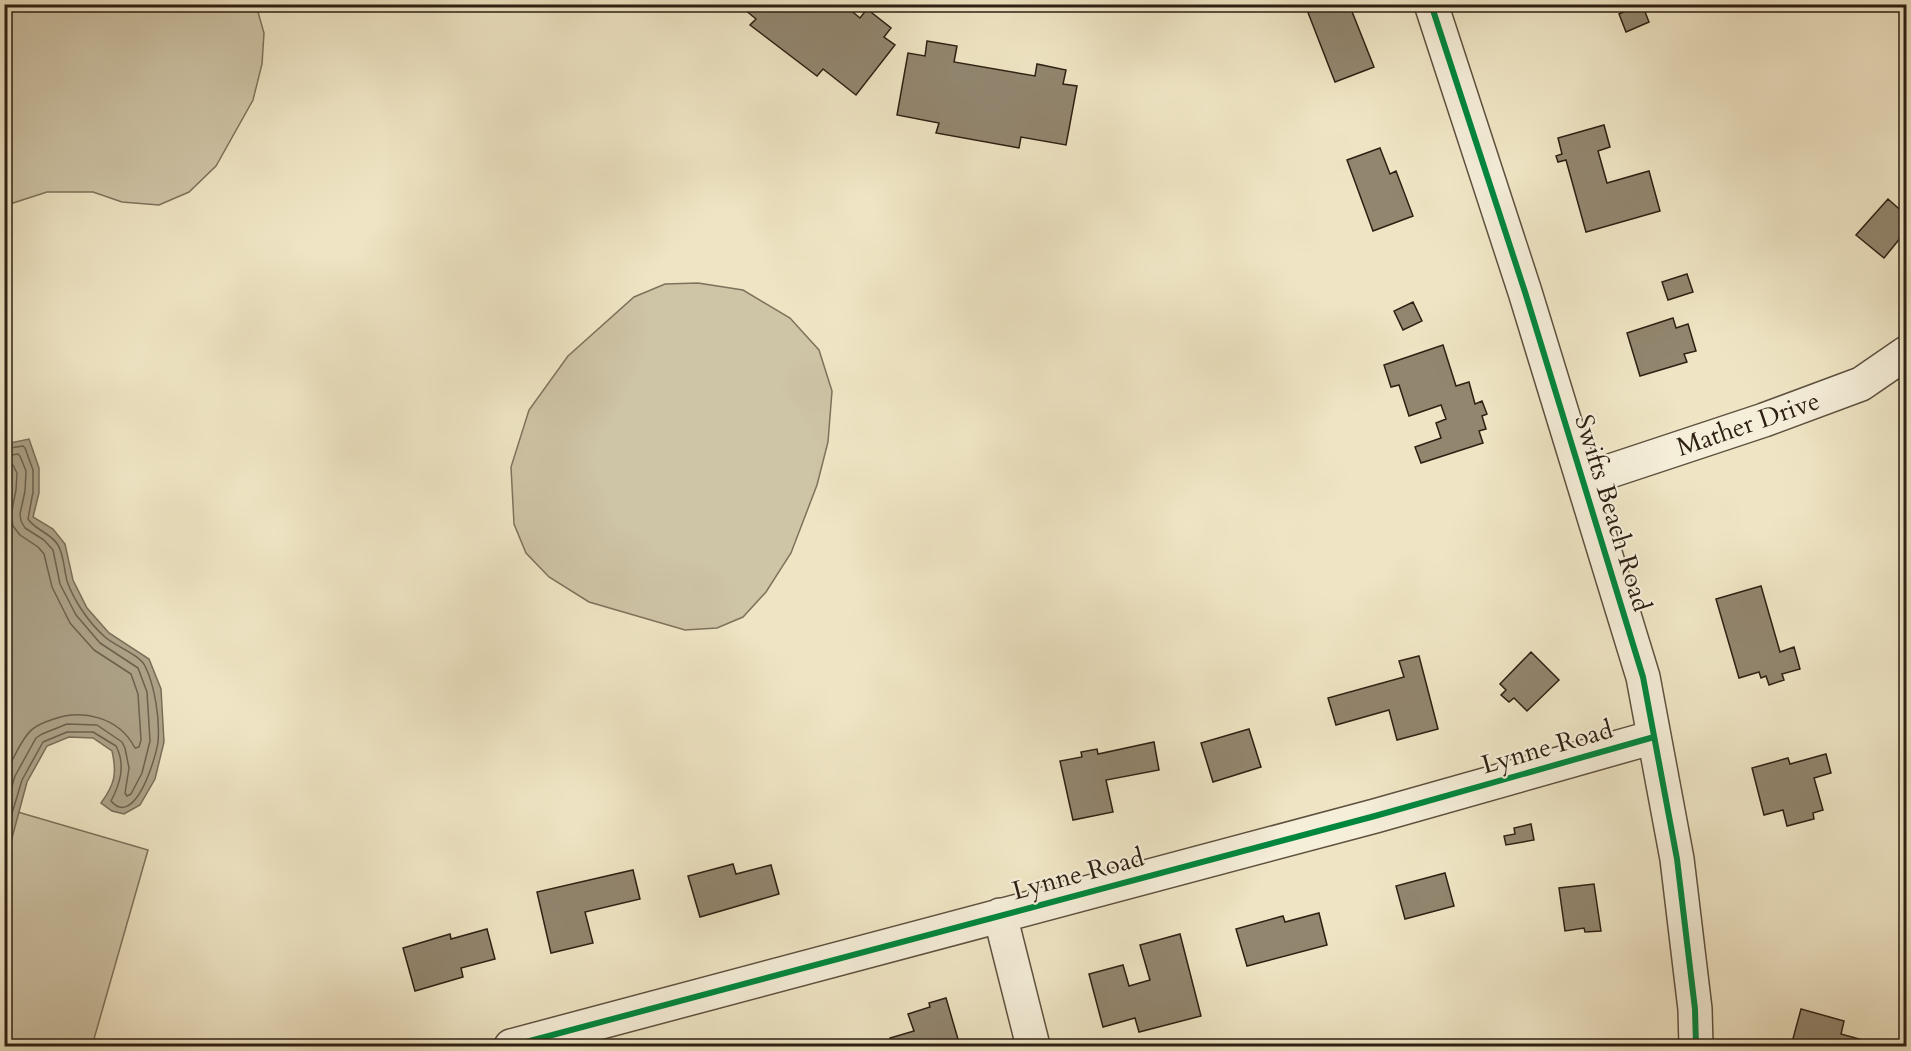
<svg xmlns="http://www.w3.org/2000/svg" width="1911" height="1051" viewBox="0 0 1911 1051" font-family="Cardo,serif">
	<style>
		.green { fill: #cec4a6; stroke: #7e725c; stroke-width: 1.5 }
		.water { fill: #ada288; stroke: #7a6e59; stroke-width: 1.5 }
		.lines { fill: none; stroke-linecap: round; stroke-linejoin: round }
		.shore { stroke: #6d614e; stroke-width: 1.5 }
		.building { fill: #92866f; stroke: #2d2013; stroke-width: 1.5 }
		.minor-casing { stroke: #5e513f; stroke-width: 36 }
		.minor { stroke: #f5eed9; stroke-width: 33 }
		.cycleway-casing { stroke: #f5eed9; stroke-width: 10 }
		.cycleway { stroke: #00873e; stroke-width: 6 }
		.labels { text-anchor: middle; dominant-baseline: central; stroke-width: 4.5; stroke-linejoin: round; paint-order: stroke }
		.street-label { font-size: 26px; fill: #2d2013; stroke: #f5eed9 }
	</style>
	<rect width="100%" height="100%" fill="#efe5c4"/>
	<filter id="stains"><feTurbulence type="fractalNoise" baseFrequency=".00333" numOctaves="4"/><feColorMatrix values="0 0 0 0 .2 0 0 0 0 .09 0 0 0 0 .02 0 0 0 .5 -.17"/></filter>
	<radialGradient id="worn" r=".72"><stop offset=".6" stop-color="#630" stop-opacity="0"/><stop offset="1" stop-color="#630" stop-opacity=".3"/></radialGradient>
	<path class="green" d="M 5,4 L 256,5 L 264,33 L 262,64 L 253,100 L 216,166 L 189,192 L 159,205 L 122,202 L 93,192 L 47,192 L 7,205 L 5,208 Z
		M 698,283 L 743,290 L 790,318 L 819,350 L 832,391 L 828,442 L 817,485 L 791,553 L 766,592 L 743,617 L 717,628 L 685,630 L 589,602 L 549,577 L 526,553 L 514,524 L 511,467 L 529,410 L 568,356 L 634,297 L 665,284 Z
		M 4,808 L 148,850 L 92,1046 L 5,1046 Z"/>
	<path class="water" d="M 29,439 L 39,468 L 39,493 L 33,517 L 53,529 L 65,544 L 73,580 L 87,608 L 109,633 L 149,659 L 161,689 L 164,742 L 155,779 L 140,805 L 124,814 L 112,811 L 101,803 C 115,784 117,773 112,751 L 93,738 L 69,737 L 47,746 L 27,782 L 5,864 L 5,444 Z"/>
	<g class="lines">
		<path class="shore" d="M 4,449 L 23,446 L 25,448 L 33,470 L 33,492 L 28,519 C 35,530 51,533 58,545 C 64,555 64,570 67,581 C 74,601 89,623 105,637 C 115,646 140,655 145,666 C 155,686 160,720 158,742 C 156,757 135,829 111,801 C 120,784 126,765 116,746 L 93,732 L 67,732 L 43,742 L 22,780 L 4,840
			M 4,456 L 18,454 L 20,456 L 26,471 L 25,491 L 20,514 L 21,521 L 25,528 L 44,540 L 53,550 L 60,584 L 76,615 L 100,643 L 138,668 L 147,692 L 150,741 L 142,773 L 131,794 L 127,796 L 125,793 L 129,768 L 125,748 L 122,742 L 97,725 L 67,724 L 42,734 L 36,738 L 15,776 L 4,812
			M 4,465 L 13,465 L 17,473 L 16,490 L 11,515 L 13,526 L 20,535 L 38,547 L 44,554 L 52,587 L 70,623 L 94,650 L 131,674 L 138,694 L 141,740 L 139,747 L 135,748 C 119,717 82,708 51,720 C 45,722 39,724 34,728 C 23,735 8,768 4,780"/>
	</g>
	<path class="building" d="M 738,4 L 843,4 L 860,18 L 867,9 L 891,28 L 884,37 L 895,45 L 856,95 L 823,69 L 817,76 L 750,25 L 756,19 Z
		M 1322,4 L 1349,4 L 1374,67 L 1335,82 L 1307,10 Z
		M 1642,4 L 1649,22 L 1626,32 L 1619,14 Z
		M 927,41 L 957,46 L 954,62 L 1035,76 L 1037,64 L 1066,70 L 1063,84 L 1077,86 L 1066,145 L 1021,137 L 1019,148 L 936,133 L 939,123 L 897,115 L 908,53 L 925,56 Z
		M 1604,125 L 1610,147 L 1598,151 L 1607,183 L 1649,171 L 1660,211 L 1586,232 L 1566,160 L 1558,162 L 1556,156 L 1562,154 L 1558,138 Z
		M 1380,148 L 1390,174 L 1396,171 L 1413,216 L 1373,231 L 1347,160 Z
		M 1888,199 L 1906,215 L 1906,231 L 1884,258 L 1856,235 Z
		M 1687,274 L 1693,292 L 1668,300 L 1662,282 Z
		M 1413,302 L 1422,321 L 1403,330 L 1394,311 Z
		M 1673,318 L 1676,328 L 1688,324 L 1696,351 L 1684,354 L 1687,362 L 1640,376 L 1627,333 Z
		M 1443,345 L 1456,386 L 1469,382 L 1475,404 L 1482,401 L 1487,414 L 1482,416 L 1486,429 L 1479,431 L 1483,443 L 1421,463 L 1415,447 L 1441,438 L 1436,423 L 1446,419 L 1441,405 L 1409,416 L 1399,385 L 1391,387 L 1384,365 Z
		M 1761,586 L 1780,652 L 1794,647 L 1800,669 L 1782,674 L 1784,680 L 1769,685 L 1766,676 L 1761,678 L 1759,672 L 1739,678 L 1716,599 Z
		M 1531,652 L 1559,680 L 1527,711 L 1514,698 L 1509,702 L 1501,695 L 1506,690 L 1500,684 Z
		M 1419,656 L 1438,729 L 1397,740 L 1389,710 L 1336,725 L 1328,698 L 1404,677 L 1399,661 Z
		M 1249,729 L 1261,767 L 1213,782 L 1201,743 Z
		M 1154,742 L 1159,770 L 1106,780 L 1113,812 L 1073,820 L 1060,761 L 1082,757 L 1081,752 L 1097,749 L 1098,754 Z
		M 1826,754 L 1831,773 L 1814,778 L 1823,810 L 1813,813 L 1814,819 L 1787,826 L 1783,810 L 1764,815 L 1752,768 L 1788,758 L 1790,764 Z
		M 1531,824 L 1534,840 L 1506,845 L 1504,836 L 1515,834 L 1514,828 Z
		M 733,864 L 736,874 L 771,865 L 779,894 L 700,917 L 688,876 Z
		M 633,870 L 640,899 L 585,912 L 593,943 L 551,953 L 537,892 Z
		M 1445,873 L 1454,906 L 1405,919 L 1396,886 Z
		M 1594,884 L 1601,931 L 1585,932 L 1584,928 L 1565,931 L 1559,888 Z
		M 1319,913 L 1327,945 L 1247,966 L 1236,929 L 1283,916 L 1285,922 Z
		M 487,929 L 495,959 L 461,968 L 463,977 L 415,991 L 403,948 L 450,934 L 451,939 Z
		M 1180,934 L 1201,1016 L 1139,1032 L 1135,1018 L 1103,1027 L 1089,974 L 1123,965 L 1129,986 L 1150,980 L 1140,945 Z
		M 946,998 L 960,1046 L 880,1046 L 891,1043 L 890,1038 L 914,1031 L 908,1014 L 930,1007 L 929,1003 Z
		M 1801,1009 L 1844,1021 L 1841,1034 L 1884,1046 L 1791,1046 Z
		M 1577,1041 L 1613,1043 L 1613,1046 L 1577,1046 Z"/>
	<g class="lines">
		<g class="minor-casing">
			<path id="minor" d="M 1431,4 L 1525,292 L 1643,677 L 1677,859 L 1695,1009 L 1696,1046
				M 1583,480 L 1764,420 L 1861,384 L 1906,353
				M 1000,915 L 1033,1046
				M 511,1046 L 1375,816 L 1654,737"/>
		</g>
		<use href="#minor" class="minor"/>
		<g class="cycleway-casing">
			<path id="cycleway" d="M 1431,4 L 1525,292 L 1643,677 L 1677,859 L 1695,1009 L 1696,1046
				M 511,1046 L 1375,816 L 1654,737"/>
		</g>
		<use href="#cycleway" class="cycleway"/>
	</g>
	<g class="labels">
		<g class="street-label">
			<text transform="translate(1748 424) rotate(-19)">Mather Drive</text>
			<text transform="translate(1613 513) rotate(73)">Swifts Beach Road</text>
			<text transform="translate(1547 747) rotate(-16)">Lynne Road</text>
			<text transform="translate(1078 874) rotate(-15)">Lynne Road</text>
		</g>
	</g>
	<rect width="1911" height="1051" fill="none" stroke="#efe5c4" stroke-width="24"/>
	<rect x="6" y="6" width="1899" height="1039" fill="none" stroke="#2d2013" stroke-width="3"/>
	<rect x="12" y="12" width="1887" height="1027" fill="none" stroke="#2d2013" stroke-width="1.5"/>
	<rect width="100%" height="100%" filter="url(#stains)"/>
	<rect width="100%" height="100%" fill="url(#worn)"/>
</svg>
